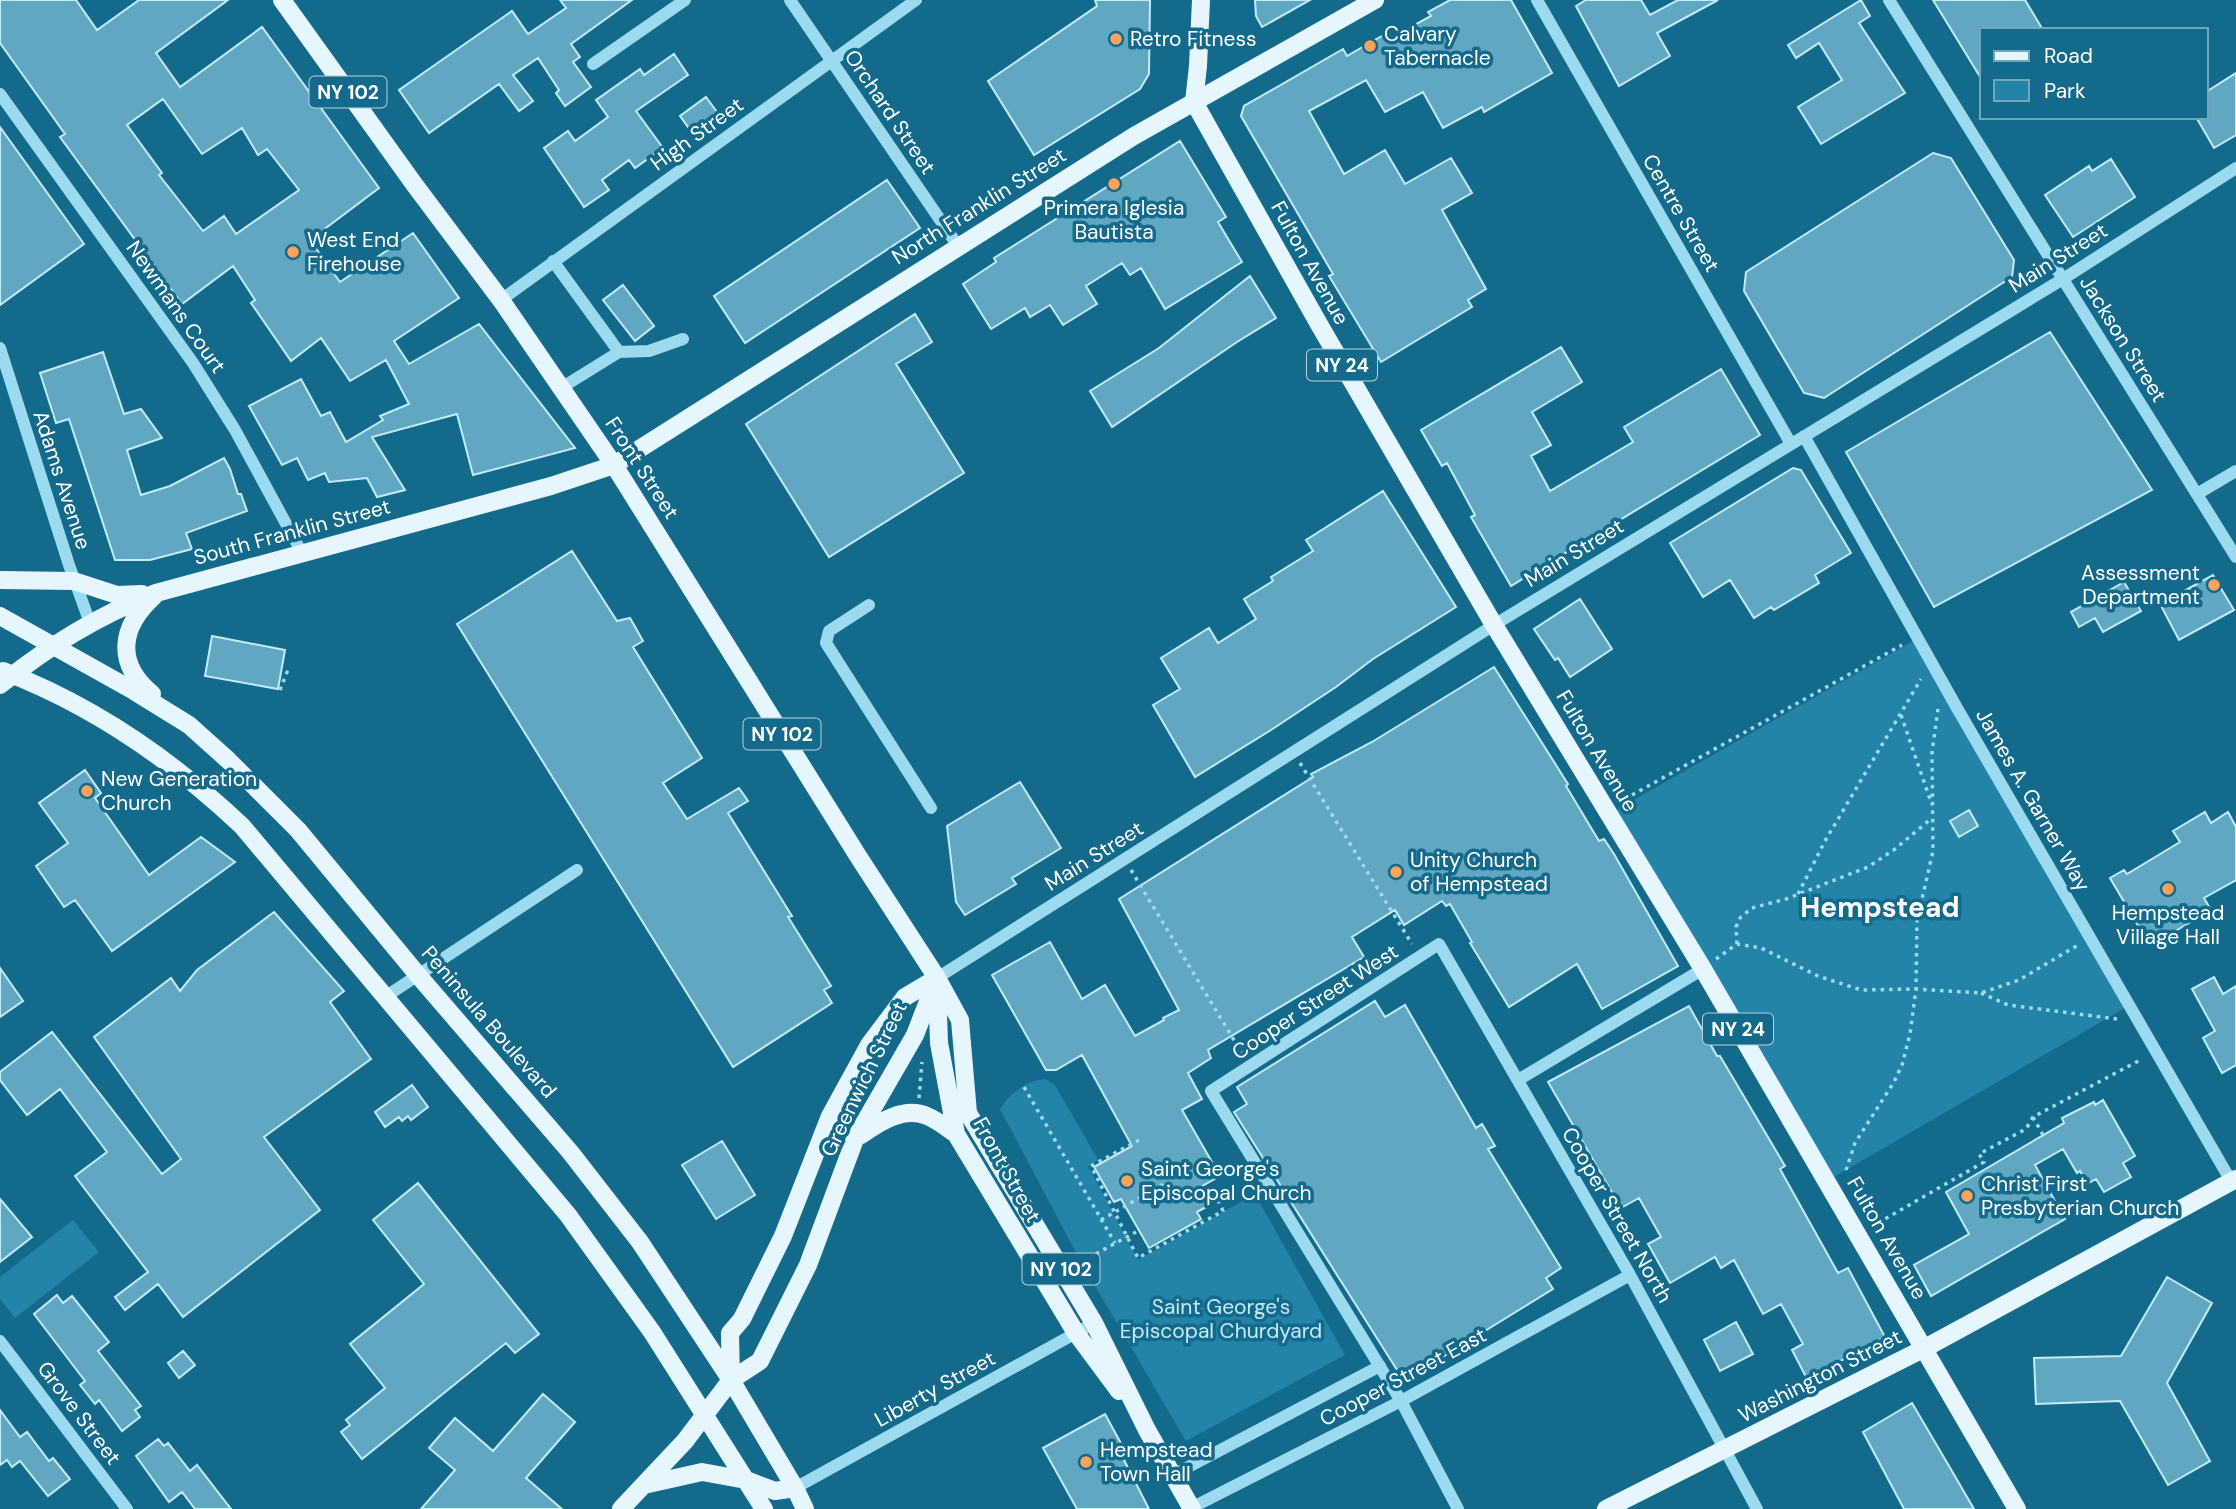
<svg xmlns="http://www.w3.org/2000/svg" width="2236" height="1509" viewBox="0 0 2236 1509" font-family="'DM Sans',sans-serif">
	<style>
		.green { fill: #2384a8 }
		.building { fill: #60a7c2; stroke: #c3ecfc; stroke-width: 2; fill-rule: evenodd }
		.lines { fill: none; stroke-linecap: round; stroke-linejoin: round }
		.path { stroke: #9cdaf0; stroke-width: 3.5; stroke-dasharray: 3.5 5; stroke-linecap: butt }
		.minor { stroke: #9cdaf0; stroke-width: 12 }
		.major { stroke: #e5f6ff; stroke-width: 18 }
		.poi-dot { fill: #ffa25b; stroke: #146a8b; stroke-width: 2.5 }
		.labels { text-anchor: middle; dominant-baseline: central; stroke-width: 7; stroke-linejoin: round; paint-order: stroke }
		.shield { fill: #146a8b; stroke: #b8d2dc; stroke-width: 2 }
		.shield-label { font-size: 19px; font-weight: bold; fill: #fff }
		.poi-label { font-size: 21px; fill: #fff; stroke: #146a8b; text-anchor: start }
		.street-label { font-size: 21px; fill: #fff; stroke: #146a8b }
		.park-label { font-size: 21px; fill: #c3ecfc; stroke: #146a8b }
		.district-label { font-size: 28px; font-weight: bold; fill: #fff; stroke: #146a8b }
	</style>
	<rect width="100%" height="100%" fill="#146a8b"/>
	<path class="green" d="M 1917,639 L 2130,1005 L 1827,1181 L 1609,814 Z
		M 1045,1079 L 1055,1085 L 1098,1160 L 1088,1166 L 1138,1260 L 1255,1194 L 1345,1355 L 1186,1441 L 1081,1262 L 1000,1109 C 1009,1094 1027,1080 1045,1079 Z
		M 73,1220 L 99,1252 L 15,1318 L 0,1299 L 0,1277 Z"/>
	<path class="building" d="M 0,0 L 76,0 L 97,30 L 139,0 L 228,0 L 156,53 L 180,87 L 262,27 L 379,188 L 310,240 L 340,282 L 413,233 L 459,298 L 394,341 L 409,364 L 479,324 L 575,448 L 473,475 L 457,414 L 372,437 L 405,490 L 377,497 L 367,478 L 329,482 L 325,473 L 308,480 L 297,458 L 282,465 L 249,406 L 301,379 L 321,416 L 330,412 L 346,442 L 383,420 L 380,416 L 409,404 L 386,360 L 350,381 L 321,338 L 291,361 L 251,303 L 255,300 L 233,266 L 182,304 L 60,137 L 65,134 L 0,43 ZM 163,99 L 202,154 L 242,128 L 258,155 L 267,149 L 299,190 L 236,234 L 224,216 L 203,231 L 159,175 L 162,173 L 127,125 Z
		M 560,0 L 632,0 L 571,44 L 580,57 L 573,62 L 591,87 L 565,106 L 556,93 L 559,90 L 538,58 L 513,75 L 533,101 L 519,111 L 499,84 L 429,133 L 399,90 L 512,11 L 528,34 L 566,8 Z
		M 1095,0 L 1150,0 L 1149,74 L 1140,89 L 1034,155 L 988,81 L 1097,6 Z
		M 1255,0 L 1310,0 L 1262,27 L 1256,16 Z
		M 1450,0 L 1511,0 L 1552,73 L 1484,112 L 1482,107 L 1443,128 L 1423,92 L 1385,112 L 1366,80 L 1309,111 L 1344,174 L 1385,150 L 1405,184 L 1451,158 L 1472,193 L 1442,210 L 1486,289 L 1468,300 L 1472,307 L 1381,362 L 1329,276 L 1333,274 L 1241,116 L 1244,106 L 1343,49 L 1347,56 L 1387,33 L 1391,38 L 1431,16 L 1428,12 Z
		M 1586,0 L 1641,0 L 1650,15 L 1678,0 L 1718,0 L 1657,33 L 1670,56 L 1619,86 L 1576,6 Z
		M 1861,0 L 1870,16 L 1859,23 L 1905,93 L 1821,144 L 1798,107 L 1842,80 L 1819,43 L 1796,58 L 1788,45 Z
		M 1933,0 L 2025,0 L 2043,30 L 1982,30 L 1982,80 Z
		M 674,54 L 688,75 L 636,111 L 663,148 L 635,168 L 629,160 L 602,180 L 609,190 L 584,207 L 544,148 L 568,131 L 575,141 L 608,117 L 596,100 L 640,69 L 644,75 Z
		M 2236,73 L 2236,135 L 2214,148 L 2196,117 L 2206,117 L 2206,92 Z
		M 706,97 L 717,112 L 691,131 L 680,116 Z
		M 0,127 L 84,244 L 0,305 Z
		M 1180,141 L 1226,217 L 1218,222 L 1242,262 L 1165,309 L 1141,268 L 1130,275 L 1122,263 L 1086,286 L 1097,304 L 1063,325 L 1050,305 L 1030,317 L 1025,308 L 991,329 L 963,284 L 996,262 L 994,258 Z
		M 1933,153 L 1951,158 L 2014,260 L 2012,277 L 1824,398 L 1804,393 L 1744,291 L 1746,272 Z
		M 2111,159 L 2135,197 L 2073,237 L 2045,195 L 2089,166 L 2092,171 Z
		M 887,180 L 920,228 L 745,343 L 714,296 Z
		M 1250,276 L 1276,318 L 1237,342 L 1112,427 L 1090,391 L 1159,348 Z
		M 623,285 L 654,326 L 635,341 L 603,300 Z
		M 915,314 L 932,342 L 896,364 L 964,473 L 829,557 L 746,424 Z
		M 2050,332 L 2152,490 L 1934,607 L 1846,452 Z
		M 1561,347 L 1582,382 L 1532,412 L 1551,445 L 1531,456 L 1550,491 L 1633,442 L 1624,427 L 1721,369 L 1760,435 L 1511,586 L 1471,517 L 1475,515 L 1447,463 L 1442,466 L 1421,430 Z
		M 103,352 L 124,414 L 141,409 L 162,438 L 127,450 L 141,495 L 170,486 L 224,458 L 230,469 L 238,494 L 241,494 L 247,511 L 186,533 L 192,549 L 150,560 L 115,560 L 69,419 L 56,423 L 40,373 Z
		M 1793,468 L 1801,470 L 1851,553 L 1815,575 L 1819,583 L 1774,610 L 1771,607 L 1754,618 L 1730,580 L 1703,597 L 1670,543 Z
		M 1383,491 L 1456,607 L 1373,659 L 1336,687 L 1271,730 L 1195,777 L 1153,705 L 1180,689 L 1161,658 L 1209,628 L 1218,643 L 1256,619 L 1244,599 L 1273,581 L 1271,577 L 1313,551 L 1306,540 Z
		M 572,551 L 617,621 L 630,618 L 643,641 L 633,647 L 702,758 L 663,783 L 687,819 L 739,788 L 748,801 L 728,813 L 792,916 L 788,917 L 831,986 L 824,990 L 832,1003 L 733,1067 L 457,624 Z
		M 2213,575 L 2234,610 L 2179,640 L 2160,604 Z
		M 2124,582 L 2141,611 L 2103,632 L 2095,618 L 2079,627 L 2071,612 Z
		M 1580,599 L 1612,649 L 1570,677 L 1558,658 L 1555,660 L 1534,629 Z
		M 212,636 L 285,650 L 278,689 L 205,676 Z
		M 1494,667 L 1568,784 L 1566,786 L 1599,841 L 1604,839 L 1614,854 L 1678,966 L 1602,1009 L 1577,964 L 1509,1007 L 1470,943 L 1472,942 L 1450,904 L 1446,906 L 1442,901 L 1404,925 L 1395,910 L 1352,937 L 1364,957 L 1208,1050 L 1211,1058 L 1188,1073 L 1202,1099 L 1182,1110 L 1220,1176 L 1199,1188 L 1208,1206 L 1197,1212 L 1201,1219 L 1149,1248 L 1121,1199 L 1114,1202 L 1094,1167 L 1132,1146 L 1082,1055 L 1056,1070 L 1046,1070 L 992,975 L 1050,942 L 1082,999 L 1105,985 L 1135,1036 L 1164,1020 L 1163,1018 L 1179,1010 L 1119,899 L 1313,777 L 1311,774 L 1372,742 Z
		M 85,770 L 101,793 L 95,798 L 149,875 L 201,837 L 235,862 L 112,951 L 75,900 L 64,907 L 36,866 L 68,843 L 39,803 Z
		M 1020,782 L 1061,848 L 1012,878 L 1016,884 L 965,915 L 956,902 L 947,826 Z
		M 1969,810 L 1978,826 L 1959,837 L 1950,821 Z
		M 2205,812 L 2211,823 L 2228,812 L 2236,827 L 2236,880 L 2204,898 L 2211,910 L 2150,946 L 2110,878 L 2124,870 L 2127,874 L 2180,842 L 2173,831 Z
		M 274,912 L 344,991 L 330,1002 L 371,1059 L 264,1137 L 320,1210 L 183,1317 L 158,1284 L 125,1310 L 115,1297 L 148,1272 L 75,1176 L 107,1152 L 60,1089 L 27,1115 L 0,1080 L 0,1072 L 52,1032 L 162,1174 L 181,1159 L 94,1037 L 171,978 L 180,991 L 197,970 Z
		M 0,968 L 23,1001 L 0,1017 Z
		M 2214,977 L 2223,994 L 2236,986 L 2236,1065 L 2222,1073 L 2203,1038 L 2215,1031 L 2192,989 Z
		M 1375,1001 L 1385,1017 L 1405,1005 L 1476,1128 L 1482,1124 L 1495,1146 L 1488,1149 L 1561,1268 L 1546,1278 L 1553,1289 L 1404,1381 L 1234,1112 L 1247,1104 L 1237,1087 Z
		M 1689,1006 L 1717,1056 L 1720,1056 L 1785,1166 L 1780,1169 L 1838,1273 L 1848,1268 L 1885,1337 L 1807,1379 L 1792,1350 L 1803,1344 L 1781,1304 L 1763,1314 L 1734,1260 L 1721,1268 L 1715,1257 L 1670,1283 L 1648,1244 L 1661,1237 L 1639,1198 L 1621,1208 L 1548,1082 Z
		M 412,1085 L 428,1107 L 411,1120 L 408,1116 L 402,1121 L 399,1117 L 385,1127 L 375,1112 Z
		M 2103,1100 L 2135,1156 L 2123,1163 L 2131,1177 L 2104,1192 L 2096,1179 L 2087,1184 L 2080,1171 L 2077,1173 L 2063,1149 L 2035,1165 L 2065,1219 L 1931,1296 L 1914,1265 L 1969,1234 L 1946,1192 L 2064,1123 L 2062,1118 L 2094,1102 L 2095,1105 Z
		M 722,1141 L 755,1195 L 716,1219 L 682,1165 Z
		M 418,1183 L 539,1334 L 515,1353 L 506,1343 L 362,1459 L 341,1432 L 350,1425 L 346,1420 L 385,1388 L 350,1344 L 424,1284 L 373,1220 Z
		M 0,1199 L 32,1237 L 0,1262 Z
		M 2167,1277 L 2212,1303 L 2167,1383 L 2210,1461 L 2168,1485 L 2120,1401 L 2036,1404 L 2034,1358 L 2121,1356 Z
		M 57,1295 L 63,1303 L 72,1296 L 109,1342 L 98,1351 L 141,1406 L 135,1410 L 140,1417 L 122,1431 L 99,1400 L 95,1404 L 80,1385 L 85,1381 L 34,1314 Z
		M 1736,1322 L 1753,1354 L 1720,1371 L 1704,1340 Z
		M 183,1351 L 195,1365 L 179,1378 L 168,1363 Z
		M 543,1394 L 575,1422 L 526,1478 L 562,1509 L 421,1509 L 455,1470 L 429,1448 L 455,1418 L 493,1451 Z
		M 1912,1403 L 1949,1466 L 1974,1509 L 1904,1509 L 1863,1432 Z
		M 0,1410 L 20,1437 L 27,1432 L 49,1461 L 53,1458 L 70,1479 L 48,1496 L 20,1461 L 12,1467 L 7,1460 L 0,1465 Z
		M 1105,1414 L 1129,1458 L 1124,1460 L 1149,1509 L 1077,1509 L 1043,1448 Z
		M 158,1439 L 164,1446 L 168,1443 L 190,1471 L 197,1465 L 231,1509 L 195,1509 L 182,1492 L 169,1502 L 136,1456 Z"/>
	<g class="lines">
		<path class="path" d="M 280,690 L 287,672 L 281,670
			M 1901,715 L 1932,805
			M 1300,763 L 1412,944
			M 1632,795 L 1902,645
			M 1131,870 L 1243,1055
			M 1798,894 L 1825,841 L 1921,679
			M 1737,944 L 1736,927 L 1740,918 L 1752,908 L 1786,899 L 1868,867 L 1895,849 L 1932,818
			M 1716,959 L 1737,944 L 1761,948 L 1818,976 L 1861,990 L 1916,989 L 1981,993 L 2019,980 L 2078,945
			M 1981,993 L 2008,1005 L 2117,1019
			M 1024,1087 L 1115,1243
			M 919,1098 L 922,1062
			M 2033,1117 L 2043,1135
			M 1139,1140 L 1091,1166 L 1138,1258 L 1223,1211 L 1218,1200 L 1205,1185
			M 1846,1170 L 1855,1143 L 1894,1082 L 1902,1065 L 1910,1034 L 1916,989 L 1917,921 L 1933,851 L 1932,752 L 1938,709
			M 1101,1220 L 1162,1185 L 1165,1192
			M 1878,1223 L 1984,1162 L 1979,1154 L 2026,1129 L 2033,1117 L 2142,1059
			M 1081,1262 L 1136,1232"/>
		<path class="minor" d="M 790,0 L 958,246
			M 1537,0 L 1791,444
			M 1889,0 L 2236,557
			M 593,64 L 685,0
			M 0,94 L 193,363 L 235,430 L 302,553
			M 553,261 L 619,352 L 649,351 L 683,339
			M 501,300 L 916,0
			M 0,348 L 69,565 L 90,623
			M 561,388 L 619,352
			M 1804,436 L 1957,708 L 2231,1181
			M 2197,494 L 2236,471
			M 869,605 L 829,631 L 826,643 L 931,808
			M 937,978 L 1494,625 L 2063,279 L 2236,168
			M 385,997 L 577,870
			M 1518,1080 L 1703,969
			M 0,1341 L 127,1509
			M 1173,1475 L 1380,1366
			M 795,1488 L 1094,1323
			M 1191,1508 L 1401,1401 L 1630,1275
			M 1458,1509 L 1401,1401 L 1211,1091 L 1439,944 L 1630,1275 L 1757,1509"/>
		<path class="major" d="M 282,0 L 414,184 L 501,300 L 614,465 L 858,856 L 937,978 L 960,1020 L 968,1113 L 1094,1323 L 1147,1430 L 1192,1509
			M 1201,0 L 1198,66 L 1194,102 L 1320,326 L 1494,625 L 1703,969 L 2017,1509
			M 0,580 L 74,581 L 117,595 L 142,594
			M 0,616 L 134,691 L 189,725 L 228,760 L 298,830 L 417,974 L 571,1153 L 640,1242 L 731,1380 L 795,1488 L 805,1509
			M 3,671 C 92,705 173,761 242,826 L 568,1215 L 652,1332 L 764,1509
			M 0,685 C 49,646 97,616 156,593 L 551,486 L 614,465 L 1134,136 L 1375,0
			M 152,694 C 115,663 120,627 154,596
			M 937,985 L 939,1043 L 956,1134 L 1076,1333 L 1119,1391
			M 861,1135 C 880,1122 904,1106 927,1116 C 937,1120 947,1128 956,1134
			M 731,1380 L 730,1333 L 742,1319 L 783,1236 L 830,1116 L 869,1045 L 905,997 L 937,978
			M 644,1485 L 702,1472 L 746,1480 L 775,1491 L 795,1488
			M 621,1509 L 685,1441 L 731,1380 L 760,1361 L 808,1265 L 855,1139 L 915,1035 L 937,978
			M 1606,1509 L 1925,1348 L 2236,1179"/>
	</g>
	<g class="poi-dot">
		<circle cx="1116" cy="39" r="7"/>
		<circle cx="1370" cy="46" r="7"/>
		<circle cx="1114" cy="184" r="7"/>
		<circle cx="293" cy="252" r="7"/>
		<circle cx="2214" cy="585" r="7"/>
		<circle cx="87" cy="791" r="7"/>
		<circle cx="1396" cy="872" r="7"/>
		<circle cx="2168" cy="889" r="7"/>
		<circle cx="1127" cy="1181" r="7"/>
		<circle cx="1967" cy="1196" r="7"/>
		<circle cx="1086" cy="1462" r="7"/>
	</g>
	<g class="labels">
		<g class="shield">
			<rect x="309.5" y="76.5" width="77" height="31" rx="5"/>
			<rect x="1307" y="349.5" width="70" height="31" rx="5"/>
			<rect x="743.5" y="718.5" width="77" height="31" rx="5"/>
			<rect x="1703" y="1013.5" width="70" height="31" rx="5"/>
			<rect x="1022.5" y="1253.5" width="77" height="31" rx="5"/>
		</g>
		<g class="shield-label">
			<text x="348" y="92">NY 102</text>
			<text x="1342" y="365">NY 24</text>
			<text x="782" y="734">NY 102</text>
			<text x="1738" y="1029">NY 24</text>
			<text x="1061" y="1269">NY 102</text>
		</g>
		<g class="poi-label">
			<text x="1384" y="34">Calvary<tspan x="1384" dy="24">Tabernacle</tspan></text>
			<text x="1130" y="39">Retro Fitness</text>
			<text x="1114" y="208" text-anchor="middle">Primera Iglesia<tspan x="1114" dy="24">Bautista</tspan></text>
			<text x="307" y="240">West End<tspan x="307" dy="24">Firehouse</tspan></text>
			<text x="2200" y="573" text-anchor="end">Assessment<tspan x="2200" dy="24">Department</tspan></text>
			<text x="101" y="779">New Generation<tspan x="101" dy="24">Church</tspan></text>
			<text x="1410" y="860">Unity Church<tspan x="1410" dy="24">of Hempstead</tspan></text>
			<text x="2168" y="913" text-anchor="middle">Hempstead<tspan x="2168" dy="24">Village Hall</tspan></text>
			<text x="1141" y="1169">Saint George's<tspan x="1141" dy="24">Episcopal Church</tspan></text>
			<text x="1981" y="1184">Christ First<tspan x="1981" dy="24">Presbyterian Church</tspan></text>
			<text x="1100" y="1450">Hempstead<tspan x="1100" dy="24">Town Hall</tspan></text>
		</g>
		<g class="street-label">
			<text transform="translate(890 112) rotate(56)">Orchard Street</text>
			<text transform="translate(697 134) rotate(-36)">High Street</text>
			<text transform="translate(979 206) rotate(-32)">North Franklin Street</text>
			<text transform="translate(1681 213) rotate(60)">Centre Street</text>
			<text transform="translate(2058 258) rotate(-32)">Main Street</text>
			<text transform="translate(1310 263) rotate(61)">Fulton Avenue</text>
			<text transform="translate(176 307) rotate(55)">Newmans Court</text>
			<text transform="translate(2123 339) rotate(58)">Jackson Street</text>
			<text transform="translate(642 468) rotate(57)">Front Street</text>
			<text transform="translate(62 480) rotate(72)">Adams Avenue</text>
			<text transform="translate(292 532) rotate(-15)">South Franklin Street</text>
			<text transform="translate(1574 553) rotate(-31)">Main Street</text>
			<text transform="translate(1597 751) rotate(59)">Fulton Avenue</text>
			<text transform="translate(2033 800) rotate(60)">James A. Garner Way</text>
			<text transform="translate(1094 856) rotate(-32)">Main Street</text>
			<text transform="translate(1315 1002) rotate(-33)">Cooper Street West</text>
			<text transform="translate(489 1022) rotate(49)">Peninsula Boulevard</text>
			<text transform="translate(864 1079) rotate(-64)">Greenwich Street</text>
			<text transform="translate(1007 1170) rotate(61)">Front Street</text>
			<text transform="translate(1617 1215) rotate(60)">Cooper Street North</text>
			<text transform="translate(1887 1238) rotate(60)">Fulton Avenue</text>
			<text transform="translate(1820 1376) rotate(-27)">Washington Street</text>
			<text transform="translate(1403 1377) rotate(-28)">Cooper Street East</text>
			<text transform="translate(935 1389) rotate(-29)">Liberty Street</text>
			<text transform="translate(79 1413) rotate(53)">Grove Street</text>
		</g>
		<g class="park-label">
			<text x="1221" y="1307">Saint George's<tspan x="1221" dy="24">Episcopal Churdyard</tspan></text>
		</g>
		<g class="district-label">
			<text x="1880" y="907">Hempstead</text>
		</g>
	</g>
	<rect x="1980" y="28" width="228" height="91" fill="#146a8b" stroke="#72a6b9" stroke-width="2"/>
	<rect x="1994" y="51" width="35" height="10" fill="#e5f6ff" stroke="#72a6b9" stroke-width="2"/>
	<text x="2044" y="63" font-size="21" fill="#ffffff">Road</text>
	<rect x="1994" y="80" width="35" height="21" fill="#2384a8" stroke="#72a6b9" stroke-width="2"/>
	<text x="2044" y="98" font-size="21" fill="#ffffff">Park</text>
</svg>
